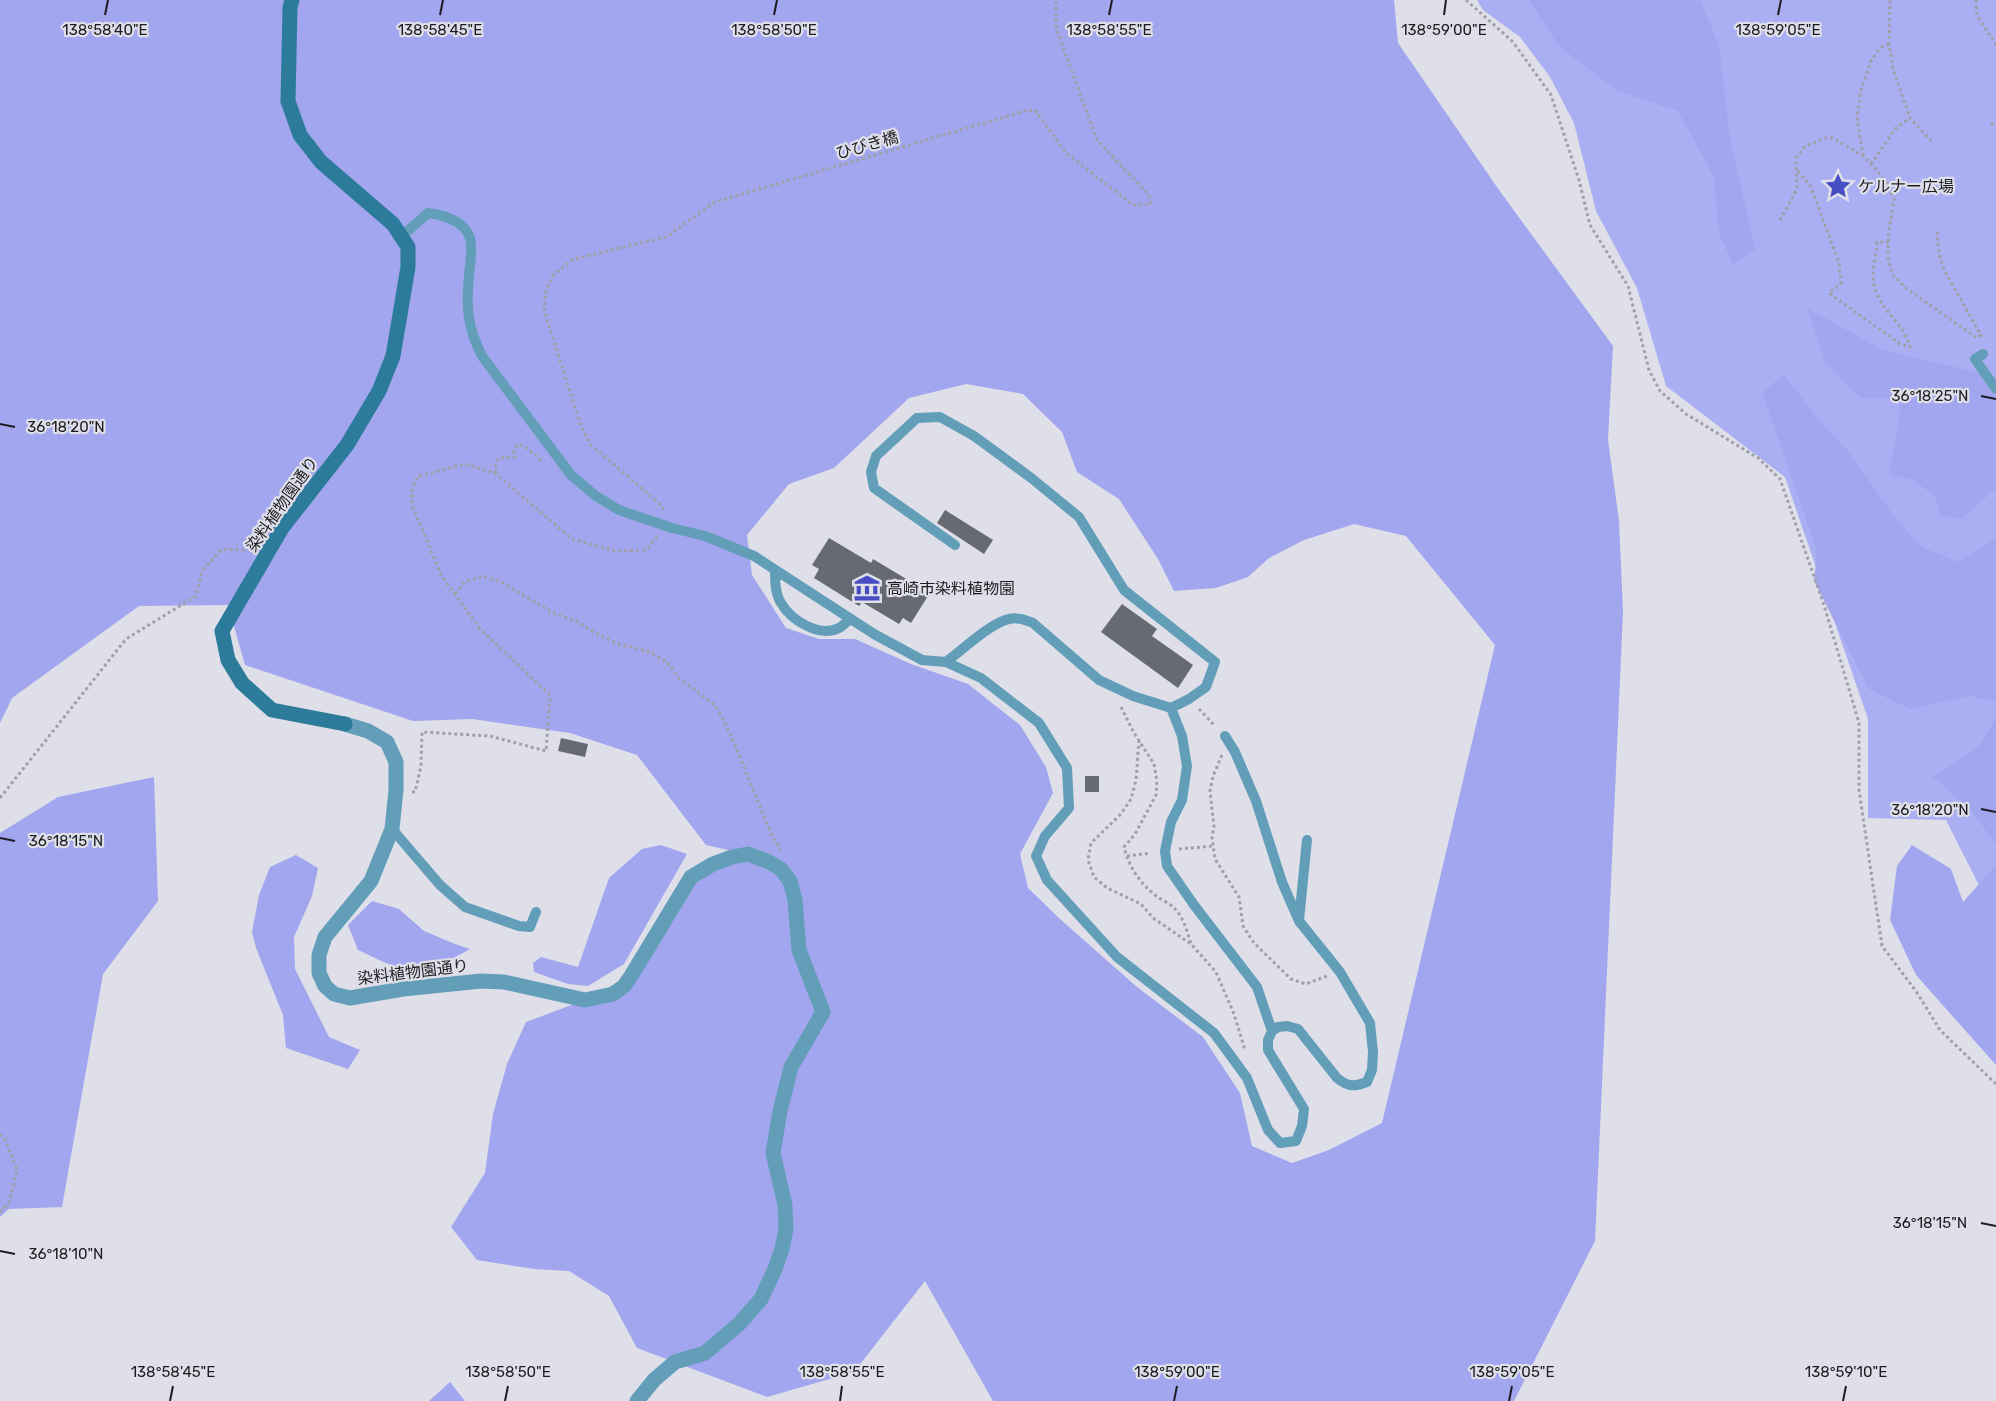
<svg xmlns="http://www.w3.org/2000/svg" width="1996" height="1401" viewBox="0 0 1996 1401" font-family="Rubik,'Noto Sans JP',sans-serif">
	<style>
		.green { fill: #a9aff2 }
		.forest { fill: #a1a6ee; fill-rule: evenodd }
		.building { fill: #686a72 }
		.lines { fill: none; stroke-linecap: round; stroke-linejoin: round }
		.path { stroke: #a0a0a8; stroke-width: 3; stroke-dasharray: 3 3; stroke-linecap: butt }
		.lane { stroke: #639eb9; stroke-width: 10 }
		.street { stroke: #639eb9; stroke-width: 15 }
		.secondary { stroke: #2d7b9a; stroke-width: 15 }
		.ticks { fill: none; stroke: #1d1d21; stroke-width: 2 }
		.labels { text-anchor: middle; dominant-baseline: central; stroke-width: 4.5; stroke-linejoin: round; paint-order: stroke }
		.street-label { font-size: 16px; fill: #1d1d21; stroke: #dedfe9 }
		.poi-label { font-size: 16px; fill: #1d1d21; stroke: #dedfe9; text-anchor: start }
		.ticks-label { font-size: 15px; text-anchor: middle; fill: #1d1d21; stroke: #dedfe9; stroke-width: 4.5; stroke-linejoin: round; paint-order: stroke }
	</style>
	<rect width="100%" height="100%" fill="#dedfe9"/>
	<path class="green" d="M 1477,0 L 1996,0 L 1996,919 L 1946,820 L 1868,818 L 1868,719 L 1785,477 L 1666,386 L 1637,288 L 1596,211 L 1574,123 L 1550,77 L 1520,37 L 1483,10 Z"/>
	<path class="forest" d="M 0,0 L 1394,0 L 1398,43 L 1499,190 L 1613,346 L 1608,440 L 1619,521 L 1623,612 L 1595,1241 L 1514,1401 L 993,1401 L 925,1281 L 854,1372 L 767,1397 L 637,1348 L 609,1296 L 569,1271 L 534,1269 L 477,1260 L 451,1227 L 485,1173 L 493,1114 L 507,1064 L 526,1022 L 585,1000 L 612,994 L 691,877 L 746,854 L 706,845 L 637,755 L 570,733 L 472,719 L 413,721 L 245,665 L 228,605 L 139,606 L 12,698 L 0,723 ZM 966,384 L 1023,394 L 1062,432 L 1077,472 L 1119,499 L 1158,559 L 1174,591 L 1216,588 L 1248,577 L 1269,558 L 1304,540 L 1354,524 L 1406,536 L 1495,645 L 1382,1123 L 1329,1150 L 1292,1163 L 1252,1146 L 1240,1093 L 1203,1037 L 1137,987 L 1060,919 L 1028,888 L 1020,854 L 1053,793 L 1046,767 L 1020,725 L 968,684 L 911,664 L 855,639 L 819,639 L 786,628 L 752,575 L 747,535 L 789,484 L 834,468 L 909,398 Z
		M 1529,0 L 1700,0 L 1719,46 L 1730,139 L 1755,249 L 1733,264 L 1719,233 L 1714,177 L 1678,111 L 1617,91 L 1559,46 Z
		M 1807,308 L 1883,350 L 1980,373 L 1996,397 L 1996,488 L 1962,519 L 1940,515 L 1935,495 L 1912,480 L 1889,474 L 1900,415 L 1898,399 L 1860,398 L 1824,360 Z
		M 1784,375 L 1822,424 L 1848,451 L 1893,515 L 1920,546 L 1958,562 L 1996,538 L 1996,702 L 1970,696 L 1910,709 L 1869,689 L 1814,581 L 1817,551 L 1762,392 Z
		M 1996,718 L 1996,845 L 1973,812 L 1933,777 L 1980,745 Z
		M 154,777 L 158,901 L 103,974 L 62,1207 L 9,1209 L 0,1217 L 0,833 L 58,797 Z
		M 661,845 L 687,854 L 624,964 L 588,986 L 568,984 L 534,972 L 533,963 L 541,957 L 578,967 L 609,878 L 642,849 Z
		M 1912,845 L 1951,869 L 1963,902 L 1996,865 L 1996,1065 L 1916,975 L 1890,920 L 1897,866 Z
		M 296,855 L 318,868 L 312,896 L 294,937 L 295,969 L 329,1037 L 360,1050 L 348,1069 L 286,1048 L 283,1015 L 256,948 L 252,932 L 259,895 L 270,867 Z
		M 372,901 L 399,909 L 424,931 L 455,944 L 470,949 C 454,958 436,968 417,970 C 399,972 374,957 358,950 L 348,925 Z
		M 450,1382 L 465,1401 L 429,1401 Z"/>
	<path class="building" d="M 945,510 L 993,540 L 984,554 L 937,523 Z
		M 829,538 L 871,563 L 873,559 L 913,583 L 911,586 L 928,596 L 911,623 L 903,618 L 899,624 L 862,602 L 859,606 L 814,578 L 819,569 L 812,565 Z
		M 1122,604 L 1157,629 L 1152,636 L 1193,665 L 1178,688 L 1101,632 Z
		M 561,738 L 588,744 L 585,757 L 558,751 Z
		M 1085,776 L 1099,776 L 1099,792 L 1085,792 Z"/>
	<g class="lines">
		<path class="path" d="M 1466,0 L 1513,42 L 1551,95 L 1579,180 L 1590,225 L 1628,286 L 1649,370 L 1660,391 L 1686,414 L 1758,458 L 1780,479 L 1824,605 L 1859,723 L 1859,790 L 1882,946 L 1916,991 L 1940,1030 L 1996,1084
			M 1890,0 L 1889,44 L 1893,69 L 1910,118 L 1932,142
			M 1976,0 L 1977,15 L 1996,45
			M 1991,125 L 1996,122
			M 1863,156 L 1857,117 L 1861,90 L 1871,61 L 1880,48 L 1889,44
			M 1871,164 L 1896,128 L 1910,118
			M 1798,171 L 1811,187 L 1839,263 L 1841,283 L 1829,293 L 1900,344 L 1910,347 C 1904,323 1879,310 1874,285 C 1871,274 1876,253 1877,242 L 1888,242
			M 1780,220 L 1797,189 L 1796,158 L 1804,147 L 1825,138 L 1833,138 L 1863,156 L 1875,168 L 1886,182 L 1894,199 L 1888,238 L 1888,259 L 1893,275 L 1907,289 L 1977,338 L 1981,335 L 1944,270 L 1939,253 L 1937,231
			M 495,473 L 496,463 L 499,458 L 515,457 L 514,450 L 518,444 L 527,448 L 542,461
			M 663,510 L 662,506 L 591,445 L 581,426 L 544,310 L 546,290 L 554,274 L 574,259 L 666,237 L 715,202 L 1025,111 L 1035,110 L 1066,153 L 1133,205 L 1151,204 L 1149,195 L 1097,140 L 1056,28 L 1056,0
			M 455,594 L 465,582 L 483,576 L 503,583 L 553,613 L 576,621 L 595,633 L 618,644 L 650,652 L 668,663 L 679,678 L 716,706 L 730,733 L 773,838 L 781,850
			M 1121,707 L 1134,733 L 1154,764 L 1157,781 L 1156,795 L 1135,834 L 1124,847 C 1129,867 1139,882 1155,895 C 1161,900 1170,903 1175,909 C 1184,918 1187,932 1191,944
			M 1199,709 L 1215,726
			M 1139,740 L 1136,780 L 1131,799 L 1121,814 L 1091,843 L 1088,860 L 1094,877 L 1107,888 L 1141,904 L 1153,918 L 1191,944 L 1216,972 L 1234,1014 L 1245,1050
			M 1222,755 L 1213,776 L 1210,791 L 1214,827 L 1212,837 L 1215,859 L 1239,897 L 1243,926 L 1254,943 L 1291,979 L 1306,984 L 1327,976
			M 412,792 L 415,792 L 421,766 L 422,732 L 490,736 L 546,751 L 550,695 L 480,629 L 441,575 L 412,505 L 412,490 L 418,476 L 465,464 L 495,473 L 572,539 L 615,551 L 646,550 L 657,537
			M 0,798 L 126,639 L 196,596 L 202,571 L 222,549 L 244,550 L 254,545
			M 1179,849 L 1213,846
			M 1127,856 L 1151,853
			M 0,1134 L 5,1139 L 17,1170 L 9,1203 L 0,1212"/>
		<path class="lane" d="M 402,236 L 428,213 C 443,215 464,220 470,238 C 473,249 470,263 469,275 C 466,306 467,327 482,356 L 571,475 L 596,496 L 619,510 L 672,528 L 705,536 L 754,556 L 874,634 L 922,660 L 946,662 L 981,678 L 1039,723 L 1067,768 L 1069,808 L 1045,836 L 1036,856 L 1047,880 L 1117,957 L 1214,1033 L 1247,1078 L 1268,1130 L 1280,1143 L 1296,1141 L 1302,1126 L 1304,1109 L 1268,1050 L 1268,1040 L 1272,1031 L 1278,1027 L 1287,1026 L 1298,1029 L 1337,1078 C 1348,1087 1354,1087 1367,1082 L 1372,1070 L 1373,1052 L 1370,1023 L 1340,972 L 1299,921 L 1282,882 L 1256,801 L 1235,752 L 1225,736
			M 1983,354 L 1975,359 L 1996,389
			M 775,570 C 775,581 775,593 781,603 C 791,620 819,638 839,628 C 843,626 847,621 851,619
			M 946,662 C 961,651 992,622 1009,619 C 1018,617 1025,620 1033,623 L 1099,680 L 1133,696 L 1171,708 L 1189,699 L 1206,687 L 1215,662 L 1124,590 L 1079,517 L 1030,477 L 974,436 L 940,417 L 917,418 L 876,456 L 871,472 L 874,488 L 955,545
			M 1171,708 L 1182,736 L 1187,766 L 1182,800 L 1171,822 L 1165,851 L 1167,866 L 1194,905 L 1257,987 L 1272,1031
			M 392,829 L 440,885 L 465,907 L 519,926 L 530,927 L 536,912
			M 1299,920 L 1307,840"/>
		<path class="street" d="M 345,724 L 368,731 L 387,742 L 396,762 L 396,790 L 392,829 L 371,881 L 325,937 L 319,955 L 319,973 L 325,986 L 334,994 L 350,998 L 403,989 L 481,981 L 504,982 L 585,1000 L 613,994 L 624,986 L 631,976 L 691,877 L 713,864 L 732,857 L 748,854 L 767,861 L 781,869 L 790,881 L 795,900 L 799,950 L 823,1012 L 791,1067 L 780,1111 L 773,1153 L 785,1205 L 786,1229 L 782,1249 L 775,1269 L 761,1299 L 739,1324 L 705,1353 L 675,1362 L 654,1380 L 637,1401"/>
		<path class="secondary" d="M 292,0 L 290,8 L 288,101 L 300,135 L 321,162 L 393,224 L 408,247 L 408,267 L 393,356 L 379,391 L 347,445 L 282,528 L 222,631 L 228,660 L 242,683 L 272,710 L 345,724"/>
	</g>
	<path class="ticks" d="M 105,15 L 108,0M 440,15 L 443,0M 774,15 L 777,0M 1109,15 L 1112,0M 1444,15 L 1446,0M 1778,15 L 1781,0M 1981,396 L 1996,399M 0,424 L 15,427M 1981,809 L 1996,812M 0,838 L 15,841M 1981,1223 L 1996,1226M 0,1251 L 15,1254M 170,1401 L 173,1386M 505,1401 L 508,1386M 840,1401 L 842,1386M 1174,1401 L 1177,1386M 1509,1401 L 1512,1386M 1843,1401 L 1846,1386"/>
	<defs>
		<g id="sight-bare" transform="scale(2.07)"><path d="M0-6L1.8-2.2L6-1.7L2.9 1.2L3.7 5.4L0 3.3L-3.7 5.4L-2.9 1.2L-6-1.7L-1.8-2.2Z" fill="#474ec3" stroke="#dedfe9" stroke-width="2.5" paint-order="stroke"/></g>
		<g id="museum-bare" transform="scale(2.07)"><path d="M0-6L6-3V-2H-6V-3ZM-5-1h2V3h-2ZM-1-1h2V3h-2ZM3-1h2V3H3ZM-6 4H6V6H-6Z" fill="#474ec3" stroke="#dedfe9" stroke-width="2.5" paint-order="stroke"/></g>
	</defs>
	<g fill-rule="evenodd">
		<use href="#sight-bare" x="1838" y="186"/>
		<use href="#museum-bare" x="867" y="588"/>
	</g>
	<g class="labels">
		<g class="street-label">
			<text transform="translate(867 145) rotate(-16)">ひびき橋</text>
			<text transform="translate(282 504) rotate(-55)">染料植物園通り</text>
			<text transform="translate(413 972) rotate(-7)">染料植物園通り</text>
		</g>
		<g class="poi-label">
			<text x="1858" y="186">ケルナー広場</text>
			<text x="887" y="588">高崎市染料植物園</text>
		</g>
	</g>
	<g class="ticks-label">
		<text x="105" y="35">138°58'40"E</text>
		<text x="440" y="35">138°58'45"E</text>
		<text x="774" y="35">138°58'50"E</text>
		<text x="1109" y="35">138°58'55"E</text>
		<text x="1444" y="35">138°59'00"E</text>
		<text x="1778" y="35">138°59'05"E</text>
		<text x="1930" y="401">36°18'25"N</text>
		<text x="66" y="432">36°18'20"N</text>
		<text x="1930" y="815">36°18'20"N</text>
		<text x="66" y="846">36°18'15"N</text>
		<text x="1930" y="1228">36°18'15"N</text>
		<text x="66" y="1259">36°18'10"N</text>
		<text x="173" y="1377">138°58'45"E</text>
		<text x="508" y="1377">138°58'50"E</text>
		<text x="842" y="1377">138°58'55"E</text>
		<text x="1177" y="1377">138°59'00"E</text>
		<text x="1512" y="1377">138°59'05"E</text>
		<text x="1846" y="1377">138°59'10"E</text>
	</g>
</svg>
